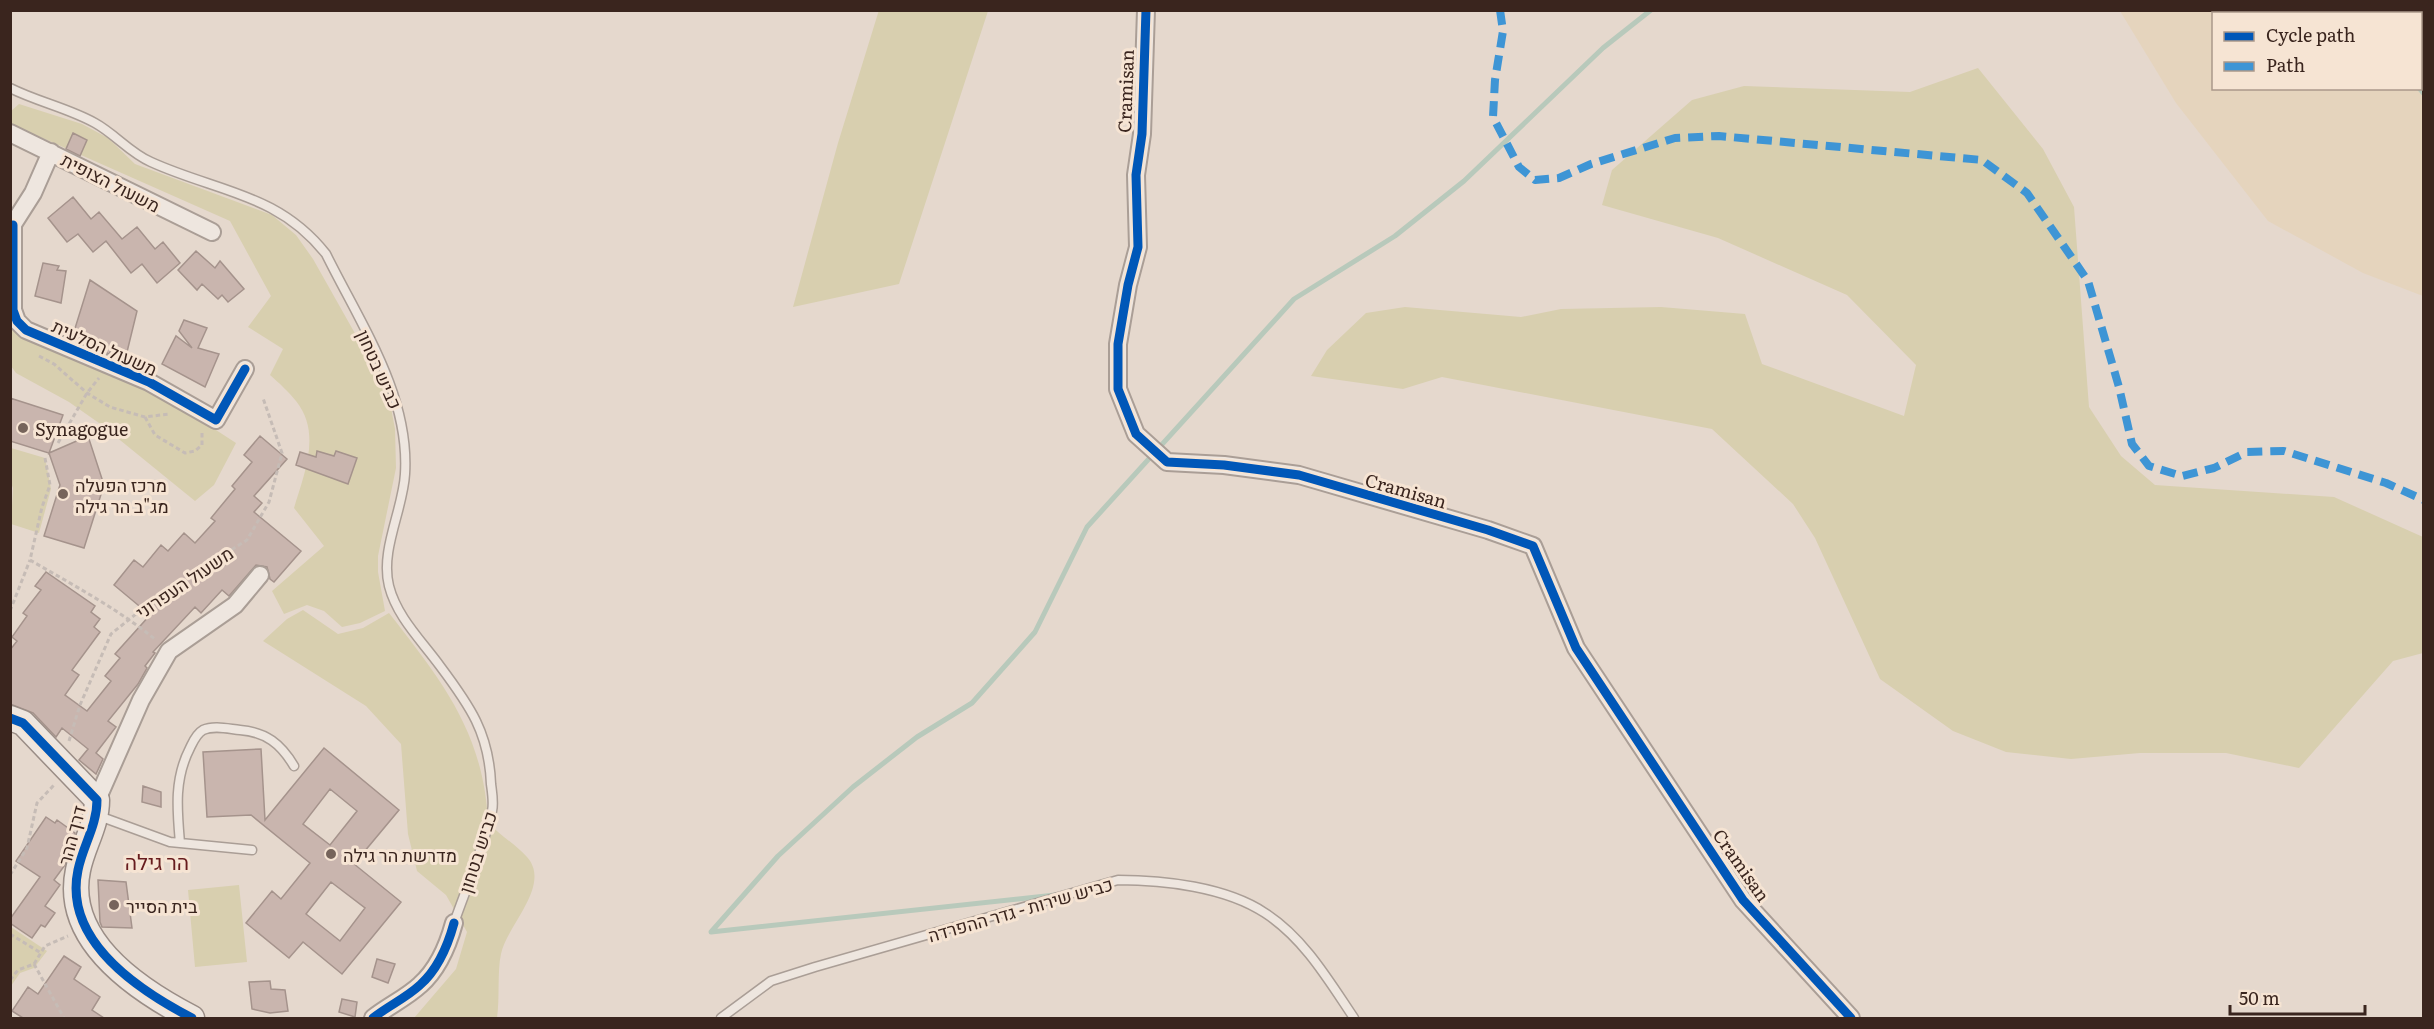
<svg xmlns="http://www.w3.org/2000/svg" width="2434" height="1029" viewBox="0 0 2434 1029" font-family="Literata,Heebo,serif">
	<style>
		.farmland { fill: #e5d4bd; fill-rule: evenodd }
		.green { fill: #d8cfaf }
		.lines { fill: none; stroke-linecap: round; stroke-linejoin: round }
		.stream { stroke: #b8c9bb; stroke-width: 5 }
		.building { fill: #c9b5ae; stroke: #a5938c; stroke-width: 1.5; fill-rule: evenodd }
		.lane-casing { stroke: #aa9e96; stroke-width: 11 }
		.street-casing { stroke: #aa9e96; stroke-width: 20 }
		.secondary-casing { stroke: #9a8d86; stroke-width: 27 }
		.path { stroke: #c6bcb6; stroke-width: 3; stroke-dasharray: 4.5 3; stroke-linecap: butt }
		.lane { stroke: #eee6df; stroke-width: 8 }
		.street { stroke: #eee6df; stroke-width: 16 }
		.secondary { stroke: #eee6df; stroke-width: 24 }
		.quiet { stroke: #3e95d5; stroke-width: 8; stroke-dasharray: 15 8; stroke-linecap: butt }
		.cycleway-casing { stroke: #f6e4d3; stroke-width: 13 }
		.cycleway { stroke: #0057b8; stroke-width: 9 }
		.poi-dot { fill: #76645b; stroke: #f6e4d3; stroke-width: 2 }
		.labels { text-anchor: middle; dominant-baseline: central; stroke-width: 6; stroke-linejoin: round; paint-order: stroke }
		.street-label { font-size: 18px; fill: #3a251e; stroke: #f6e4d3 }
		.poi-label { font-size: 18px; fill: #3a251e; stroke: #f6e4d3; text-anchor: start }
		.quarter-label { font-size: 21px; fill: #671c1e; stroke: #f6e4d3 }
	</style>
	<rect width="100%" height="100%" fill="#e5d8cd"/>
	<path class="farmland" d="M 2120,11 L 2420,11 L 2424,15 L 2423,296 L 2363,273 L 2268,221 L 2176,103 ZM 2214,14 L 2420,14 L 2420,88 L 2214,88 Z"/>
	<path class="green" d="M 879,10 L 988,11 L 899,284 L 793,307 L 838,143 Z
		M 1978,68 L 2043,149 L 2074,207 L 2089,407 L 2121,456 L 2155,485 L 2334,497 L 2423,537 L 2423,653 L 2393,661 L 2299,768 L 2226,753 L 2140,753 L 2071,759 L 2006,752 L 1953,731 L 1880,679 L 1815,538 L 1793,504 L 1712,429 L 1442,377 L 1403,389 L 1311,376 L 1327,350 L 1366,313 L 1405,307 L 1521,317 L 1561,309 L 1661,307 L 1745,314 L 1762,364 L 1904,416 L 1916,365 L 1847,295 L 1718,238 L 1602,205 L 1612,170 L 1692,100 L 1744,86 L 1910,92 Z
		M 19,104 L 82,124 L 108,138 L 135,164 L 272,215 L 296,235 L 313,259 L 388,392 L 395,429 L 396,468 L 378,556 L 378,572 L 385,611 L 360,623 L 342,627 L 324,611 L 307,605 L 284,614 L 272,591 L 324,546 L 294,508 C 304,474 322,433 296,401 C 289,392 279,383 270,375 L 283,349 L 248,327 L 271,296 L 230,221 L 11,124 L 10,112 Z
		M 10,315 L 33,341 L 165,397 L 236,443 L 214,485 L 195,501 L 99,423 L 69,402 L 16,373 L 11,366 Z
		M 11,448 L 45,458 L 51,489 L 39,533 L 11,524 L 13,488 L 11,483 Z
		M 303,610 L 338,634 L 363,628 L 389,613 C 442,681 484,733 488,823 C 500,835 516,845 527,857 C 552,885 507,925 501,954 C 497,972 500,998 497,1018 L 414,1018 L 456,969 L 467,932 L 446,895 L 417,871 L 408,834 L 401,744 L 366,706 L 263,641 L 287,619 Z
		M 239,885 L 247,962 L 195,967 L 188,890 Z
		M 11,927 L 47,951 L 34,968 L 20,973 L 11,986 Z"/>
	<g class="lines">
		<path class="stream" d="M 2347,10 L 2350,14
			M 2419,88 L 2424,94
			M 1055,895 L 711,932 L 778,856 L 853,787 L 917,737 L 972,703 L 1035,632 L 1087,527 L 1294,299 L 1395,236 L 1464,181 L 1603,48 L 1651,10"/>
	</g>
	<path class="building" d="M 73,133 L 87,140 L 80,156 L 66,149 Z
		M 73,197 L 91,219 L 99,212 L 122,239 L 137,227 L 155,249 L 163,242 L 180,263 L 157,283 L 142,264 L 131,273 L 106,241 L 93,252 L 78,234 L 67,242 L 48,218 Z
		M 196,251 L 215,268 L 220,261 L 244,289 L 228,302 L 222,295 L 218,299 L 202,284 L 197,290 L 178,270 Z
		M 43,263 L 59,266 L 57,270 L 66,271 L 61,303 L 35,296 Z
		M 90,280 L 137,311 L 127,352 L 113,347 L 109,354 L 72,338 Z
		M 184,320 L 207,328 L 198,348 L 219,354 L 205,387 L 162,364 L 176,336 L 192,348 L 179,331 Z
		M 10,398 L 63,415 L 49,453 L 88,436 L 104,485 L 84,548 L 44,536 L 60,485 L 49,453 L 10,441 Z
		M 260,436 L 287,459 L 254,496 L 262,503 L 254,512 L 301,551 L 274,582 L 270,579 L 267,567 L 256,565 L 229,596 L 222,590 L 201,613 L 195,607 L 153,652 L 155,653 L 145,666 L 147,668 L 138,684 L 108,721 L 116,727 L 96,753 L 103,759 L 96,774 L 79,760 L 88,749 L 62,728 L 56,737 L 33,713 L 10,704 L 10,650 L 17,641 L 12,637 L 27,616 L 23,613 L 41,590 L 35,586 L 46,572 L 95,606 L 91,612 L 100,619 L 94,627 L 100,632 L 72,670 L 79,675 L 65,695 L 87,711 L 111,681 L 105,676 L 120,658 L 115,654 L 150,615 L 114,585 L 134,560 L 143,567 L 161,545 L 168,551 L 184,533 L 195,543 L 215,521 L 211,518 L 235,489 L 232,486 L 252,462 L 244,455 Z
		M 317,451 L 334,456 L 336,451 L 357,458 L 348,484 L 296,465 L 300,452 L 316,457 Z
		M 324,748 L 399,810 L 354,864 L 401,902 L 342,974 L 303,942 L 289,958 L 246,923 L 272,891 L 281,899 L 310,863 L 251,815 L 207,817 L 203,752 L 261,749 L 265,820 ZM 330,789 L 357,811 L 330,845 L 303,824 ZM 331,882 L 365,908 L 340,941 L 306,914 Z
		M 143,786 L 161,792 L 161,807 L 142,802 Z
		M 46,817 L 55,823 L 57,820 L 75,833 L 65,865 L 54,880 L 60,885 L 45,906 L 55,913 L 45,927 L 41,925 L 32,938 L 10,923 L 10,919 L 40,877 L 16,861 Z
		M 98,880 L 126,882 L 132,928 L 102,927 L 100,922 Z
		M 64,956 L 81,967 L 74,979 L 100,997 L 92,1010 L 104,1018 L 23,1018 L 12,1011 L 28,987 L 38,994 Z
		M 377,959 L 395,964 L 388,983 L 372,977 Z
		M 270,981 L 271,989 L 285,990 L 288,1011 L 270,1013 L 252,1009 L 249,982 Z
		M 342,999 L 357,1002 L 355,1017 L 339,1012 Z"/>
	<g class="lines">
		<g class="lane-casing">
			<path id="lane" d="M 10,88 C 38,102 68,108 95,123 C 115,134 130,153 151,162 C 217,192 278,193 326,254 C 360,323 410,395 405,474 C 403,510 380,550 389,586 C 397,617 421,640 440,666 C 470,706 489,733 491,784 C 492,792 494,803 492,811 C 483,849 467,886 454,923
				M 99,816 L 170,842 L 252,850
				M 180,843 C 177,809 174,779 190,748 C 193,742 196,734 203,730 C 214,725 229,729 240,730 C 266,732 281,744 294,766
				M 721,1018 L 771,981 L 815,967 L 1118,880 C 1164,880 1226,887 1265,913 C 1304,938 1329,981 1354,1018"/>
		</g>
		<g class="street-casing">
			<path id="street" d="M 1146,10 L 1142,134 L 1136,175 L 1138,247 L 1128,285 L 1118,344 L 1118,389 L 1136,434 L 1167,462 L 1224,465 L 1299,475 L 1488,530 L 1533,546 L 1576,648 L 1743,900 L 1851,1018
				M 10,133 L 212,232
				M 13,225 L 13,310 L 17,321 L 26,330 L 149,382 L 216,420 L 245,369
				M 10,229 L 33,193 L 51,152
				M 97,800 L 141,700 L 169,651 L 235,605 L 260,575
				M 373,1018 C 388,1006 406,998 420,985 C 437,970 448,945 454,923"/>
		</g>
		<g class="secondary-casing">
			<path id="secondary" d="M 10,718 L 23,723 L 97,800 C 97,826 83,845 78,870 C 63,941 138,990 192,1018"/>
		</g>
		<path class="path" d="M 39,356 L 54,364 L 87,393 L 110,407 L 145,417 L 169,414
			M 145,417 L 155,435 L 185,453 L 195,451 L 202,445 L 202,433
			M 58,443 L 87,393 L 99,378
			M 45,458 L 50,485 L 42,507 L 30,560 C 73,585 118,609 156,640
			M 10,611 L 30,560
			M 69,741 L 80,705 L 111,634 L 161,594 L 247,540 L 269,502 L 282,453 L 263,398
			M 10,875 L 27,848 L 37,803 L 55,784
			M 10,889 L 10,901
			M 10,934 L 41,953
			M 34,964 L 64,1018
			M 10,980 L 18,970 L 34,964 L 45,946 L 68,936"/>
		<use href="#lane" class="lane"/>
		<use href="#street" class="street"/>
		<use href="#secondary" class="secondary"/>
		<path class="quiet" d="M 1500,10 L 1503,31 L 1495,80 L 1493,117 L 1519,167 L 1535,180 L 1559,178 L 1591,164 L 1675,138 L 1719,136 L 1982,160 L 2027,193 L 2088,281 L 2119,387 L 2132,444 L 2149,466 L 2182,476 L 2214,468 L 2247,452 L 2284,451 L 2386,483 L 2424,500
			M 2395,10 L 2397,14
			M 2420,43 L 2424,47"/>
		<g class="cycleway-casing">
			<path id="cycleway" d="M 1146,10 L 1142,134 L 1136,175 L 1138,247 L 1128,285 L 1118,344 L 1118,389 L 1136,434 L 1167,462 L 1224,465 L 1299,475 L 1488,530 L 1533,546 L 1576,648 L 1743,900 L 1851,1018
				M 13,225 L 13,310 L 17,321 L 26,330 L 149,382 L 216,420 L 245,369
				M 10,718 L 23,723 L 97,800 C 97,826 83,845 78,870 C 63,941 138,990 192,1018
				M 373,1018 C 388,1006 406,998 420,985 C 437,970 448,945 454,923"/>
		</g>
		<use href="#cycleway" class="cycleway"/>
	</g>
	<g class="poi-dot">
		<circle cx="23" cy="428" r="6"/>
		<circle cx="63" cy="494" r="6"/>
		<circle cx="331" cy="854" r="6"/>
		<circle cx="114" cy="905" r="6"/>
	</g>
	<g class="labels">
		<g class="street-label">
			<text transform="translate(1125 91) rotate(-88)">Cramisan</text>
			<text transform="translate(111 182) rotate(27)">משעול הצופית</text>
			<text transform="translate(105 347) rotate(24)">משעול הסלעית</text>
			<text transform="translate(380 369) rotate(66)">כביש בטחון</text>
			<text transform="translate(1406 490) rotate(16)">Cramisan</text>
			<text transform="translate(184 582) rotate(-34)">משעול העפרוני</text>
			<text transform="translate(71 835) rotate(-75)">דרך ההר</text>
			<text transform="translate(477 852) rotate(-72)">כביש בטחון</text>
			<text transform="translate(1742 865) rotate(55)">Cramisan</text>
			<text transform="translate(1020 909) rotate(-16)">כביש שירות - גדר ההפרדה</text>
		</g>
		<g class="poi-label">
			<text x="35" y="428">Synagogue</text>
			<text x="75" y="484">מרכז הפעלה<tspan x="75" dy="21">מג"ב הר גילה</tspan></text>
			<text x="343" y="854">מדרשת הר גילה</text>
			<text x="126" y="905">בית הסייר</text>
		</g>
		<g class="quarter-label">
			<text x="157" y="860">הר גילה</text>
		</g>
	</g>
	<rect width="2434" height="1029" fill="none" stroke="#3a251e" stroke-width="24"/>
	<rect x="2212" y="12" width="210" height="78" fill="#f6e4d3" stroke="#ab988b" stroke-width="1.5"/>
	<rect x="2224" y="32" width="30" height="9" fill="#0057b8" stroke="#ab988b" stroke-width="1.5"/>
	<text x="2266" y="42" font-size="18" fill="#3a251e">Cycle path</text>
	<rect x="2224" y="62" width="30" height="9" fill="#3e95d5" stroke="#ab988b" stroke-width="1.5"/>
	<text x="2266" y="72" font-size="18" fill="#3a251e">Path</text>
	<path d="M2230 1005v9h135v-9" fill="none" stroke="#3a251e" stroke-width="3"/>
	<text x="2239" y="1005" font-size="18" fill="#3a251e" stroke="#f6e4d3" stroke-width="4.5" paint-order="stroke">50 m</text>
</svg>
